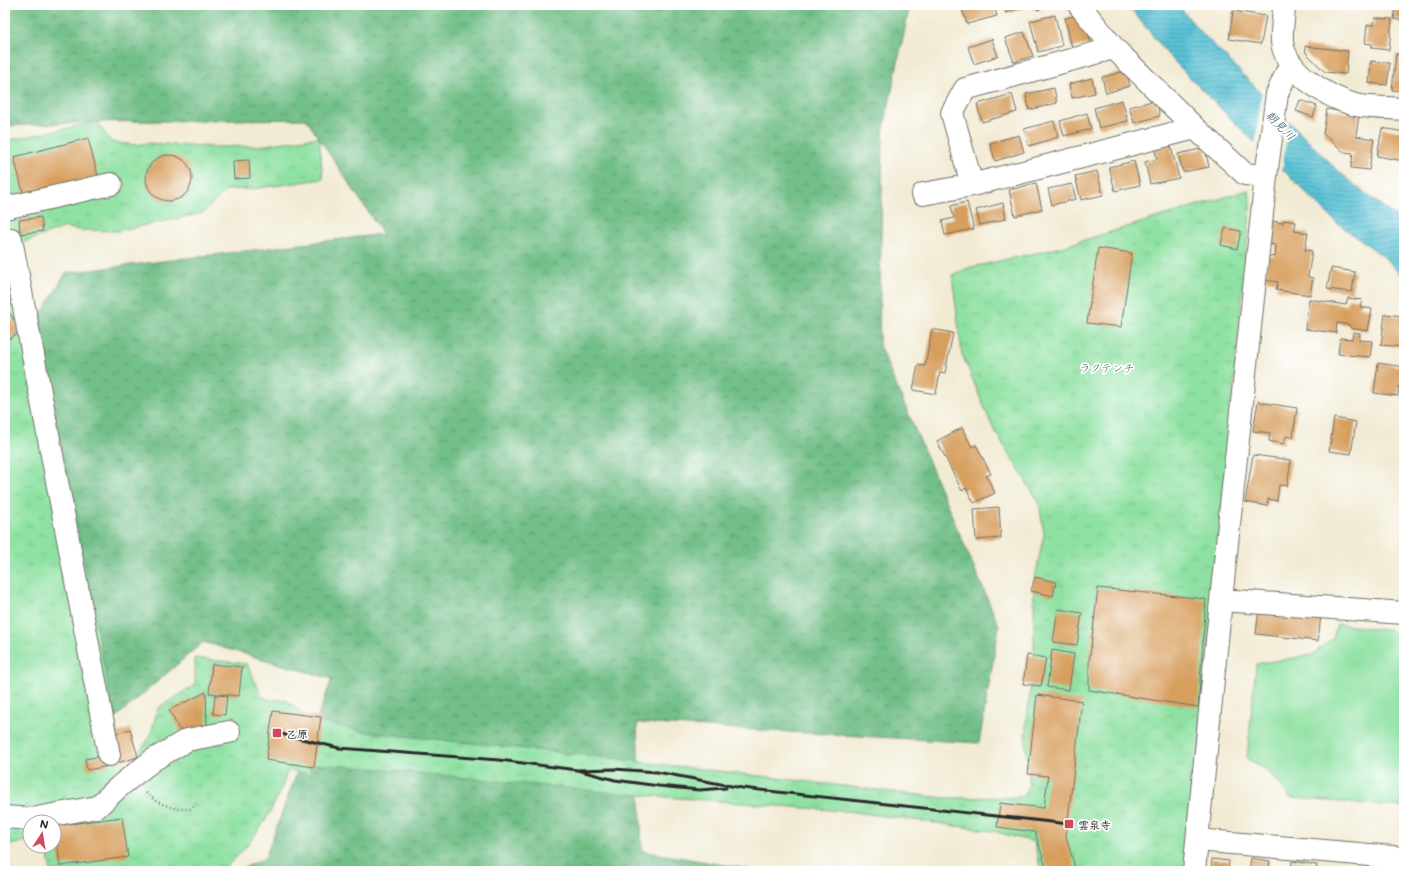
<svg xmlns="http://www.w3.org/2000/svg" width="1409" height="876" viewBox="0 0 1409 876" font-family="Mali,'Klee One',sans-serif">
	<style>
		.forest { fill: url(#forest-crowns); stroke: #4e755a }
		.park { fill: url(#park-tufts); stroke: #5c8666 }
		.pitch { fill: #8ee1a2; stroke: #5c8666 }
		.water { fill: url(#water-rules); stroke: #427780 }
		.pier { fill: #f2ebd4 }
		.building { fill: #d79f5d }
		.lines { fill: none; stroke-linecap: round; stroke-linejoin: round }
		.minor-casing { stroke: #716e66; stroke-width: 24 }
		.path { stroke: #716e66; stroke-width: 2.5; stroke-dasharray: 1 3; stroke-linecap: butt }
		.minor { stroke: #fff; stroke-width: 22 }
		.rail { stroke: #2b2b2b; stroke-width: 3 }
		.poi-dot { fill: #d1495b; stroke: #fff; stroke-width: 1.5 }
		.labels { text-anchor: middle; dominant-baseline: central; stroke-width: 3.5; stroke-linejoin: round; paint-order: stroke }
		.park-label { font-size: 11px; fill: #49624f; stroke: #fff }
		.poi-label { font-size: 11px; font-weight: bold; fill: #2b2b2b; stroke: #fff; text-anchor: start }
		.water-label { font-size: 12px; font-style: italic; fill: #3b6067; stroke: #fff }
	</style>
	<defs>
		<pattern id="forest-crowns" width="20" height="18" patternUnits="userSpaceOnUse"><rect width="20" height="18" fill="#72bf88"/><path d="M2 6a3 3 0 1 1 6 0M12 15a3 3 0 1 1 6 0" fill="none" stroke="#5e9b6f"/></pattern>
		<pattern id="park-tufts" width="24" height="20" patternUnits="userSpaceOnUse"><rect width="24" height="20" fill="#8ee1a2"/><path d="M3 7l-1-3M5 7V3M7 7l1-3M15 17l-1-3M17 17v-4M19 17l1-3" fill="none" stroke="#7bc18c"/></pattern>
		<pattern id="water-rules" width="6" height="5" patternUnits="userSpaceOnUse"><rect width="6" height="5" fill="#5ac3d6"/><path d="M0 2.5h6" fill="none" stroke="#4b9fae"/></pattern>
	</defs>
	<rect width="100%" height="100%" fill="#fff"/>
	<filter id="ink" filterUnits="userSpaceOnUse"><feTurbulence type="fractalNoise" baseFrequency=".025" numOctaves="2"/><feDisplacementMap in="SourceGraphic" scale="8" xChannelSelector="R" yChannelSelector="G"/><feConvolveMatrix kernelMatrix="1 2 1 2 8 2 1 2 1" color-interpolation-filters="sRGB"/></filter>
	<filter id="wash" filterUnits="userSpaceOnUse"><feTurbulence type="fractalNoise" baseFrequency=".012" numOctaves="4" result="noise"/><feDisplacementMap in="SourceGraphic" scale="16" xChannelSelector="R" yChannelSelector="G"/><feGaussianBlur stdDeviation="0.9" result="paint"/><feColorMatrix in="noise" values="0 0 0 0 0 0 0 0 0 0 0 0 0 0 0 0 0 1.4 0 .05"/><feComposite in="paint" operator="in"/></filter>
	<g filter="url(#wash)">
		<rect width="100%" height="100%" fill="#f2ebd4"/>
		<path class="forest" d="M 5,5 L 910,5 L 883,132 L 879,345 L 999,626 L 979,743 L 637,723 L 642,851 L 760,871 L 237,871 L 265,858 L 332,679 L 203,642 L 54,771 L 5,375 L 66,273 L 383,234 L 306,119 L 97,122 L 5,126 Z"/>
		<path class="park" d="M 97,122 L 111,142 L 137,145 L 147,143 L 215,147 L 258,146 L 319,137 L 323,179 L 252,189 L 226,190 L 203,213 L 118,231 L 79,230 L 65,227 L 22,243 L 123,764 L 132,761 L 150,737 L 158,708 L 195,685 L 195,658 L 247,664 L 262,697 L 271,700 L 286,700 L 310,720 L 366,732 L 592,756 L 944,798 L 1024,797 L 1029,783 L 1025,734 L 1034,658 L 1034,582 L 1044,534 L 1039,502 L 993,428 L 962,354 L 952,275 L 968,268 L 1058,248 L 1248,190 L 1251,200 L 1188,871 L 1041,871 L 1034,842 L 993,831 L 855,812 L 616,793 L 348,766 L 308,764 L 312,775 L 288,770 C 284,781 280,792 275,802 C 266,823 239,860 219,871 L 51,871 L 46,846 L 54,846 L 54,822 L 30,822 L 30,840 L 11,845 L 5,851 L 5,141 Z"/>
		<path class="pitch" d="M 1337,624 L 1404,632 L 1404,807 L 1290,798 C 1277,779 1268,768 1247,759 L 1256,664 L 1312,655 L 1333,638 Z"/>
		<path class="water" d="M 1128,5 L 1178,5 L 1197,28 L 1337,170 L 1361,190 L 1404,223 L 1404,278 L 1383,256 L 1337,223 L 1221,109 L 1168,55 Z"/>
		<path class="pier" d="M 1262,90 L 1289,118 L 1282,172 L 1255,145 Z"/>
		<g id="blocks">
			<path class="building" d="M 973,5 L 994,5 L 997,16 L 967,24 L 962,8 Z
				M 1004,5 L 1032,5 L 1006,13 Z
				M 1036,5 L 1052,5 L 1037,10 Z
				M 1396,5 L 1404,5 L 1404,21 L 1394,19 Z
				M 1233,11 L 1266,16 L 1261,44 L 1229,39 Z
				M 1084,14 L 1091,44 L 1072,48 L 1065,18 Z
				M 1055,15 L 1062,46 L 1038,52 L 1030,21 Z
				M 1375,18 L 1392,19 L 1389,50 L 1372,48 L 1372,44 L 1365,43 L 1367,25 L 1374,25 Z
				M 1024,32 L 1033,56 L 1014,62 L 1005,38 Z
				M 992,39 L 998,56 L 974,64 L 968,47 Z
				M 1305,46 L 1348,51 L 1346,74 L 1325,72 L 1306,53 Z
				M 1396,54 L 1404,55 L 1404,91 L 1392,90 Z
				M 1371,61 L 1390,63 L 1387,85 L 1369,83 Z
				M 1126,71 L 1130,86 L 1106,93 L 1102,77 Z
				M 1092,78 L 1095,93 L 1072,98 L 1069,84 Z
				M 1054,88 L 1057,103 L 1029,110 L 1026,94 Z
				M 1012,94 L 1017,112 L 982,122 L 977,104 Z
				M 1122,100 L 1128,121 L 1099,128 L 1094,108 Z
				M 1156,100 L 1160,116 L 1134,123 L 1129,107 Z
				M 1300,100 L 1317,106 L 1313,117 L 1296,111 Z
				M 1327,109 L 1359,115 L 1356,136 L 1374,139 L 1369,170 L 1351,168 L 1353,153 L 1344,152 L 1323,134 Z
				M 1087,113 L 1091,129 L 1064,136 L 1060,121 Z
				M 1054,121 L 1058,137 L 1029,146 L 1024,129 Z
				M 1382,128 L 1404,132 L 1404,161 L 1377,156 Z
				M 1019,135 L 1024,152 L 995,161 L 990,143 Z
				M 88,138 L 98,176 L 24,196 L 14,157 Z
				M 1170,143 L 1179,178 L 1150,184 L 1145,162 L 1157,159 L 1154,147 Z
				M 1205,148 L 1209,167 L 1183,172 L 1178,154 Z
				M146 178a23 23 0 1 1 46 0a23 23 0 1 1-46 0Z
				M 249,160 L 250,178 L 234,179 L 233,161 Z
				M 1134,161 L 1140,185 L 1115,191 L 1109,167 Z
				M 1097,171 L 1103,195 L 1081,200 L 1075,176 Z
				M 1036,183 L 1042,209 L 1015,216 L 1009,190 Z
				M 1072,184 L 1076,199 L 1052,205 L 1048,189 Z
				M 967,202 L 974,229 L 945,235 L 942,221 L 954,218 L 951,206 Z
				M 1003,203 L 1006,219 L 980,225 L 976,210 Z
				M 41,217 L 43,231 L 20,234 L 19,220 Z
				M 1284,220 L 1296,222 L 1294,231 L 1308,233 L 1305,250 L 1312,251 L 1308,277 L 1313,278 L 1310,295 L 1276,290 L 1278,282 L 1265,280 L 1268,256 L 1275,257 L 1276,245 L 1269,244 L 1272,221 L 1283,223 Z
				M 1225,228 L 1241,231 L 1237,249 L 1221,245 Z
				M 1098,248 L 1132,253 L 1121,327 L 1087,323 Z
				M 1331,268 L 1355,272 L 1352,292 L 1327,289 Z
				M 1348,298 L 1362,300 L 1360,307 L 1372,309 L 1368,331 L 1350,328 L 1350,325 L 1337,323 L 1336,333 L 1305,329 L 1309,299 L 1346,305 Z
				M 9,312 L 21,331 L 5,342 L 5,314 Z
				M 1385,314 L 1404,316 L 1402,347 L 1381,345 Z
				M 932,329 L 953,333 L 945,373 L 940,372 L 936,394 L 913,390 L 918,365 L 925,366 Z
				M 1353,332 L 1360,333 L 1359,340 L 1372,341 L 1370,357 L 1338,354 L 1340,338 L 1352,339 Z
				M 1378,363 L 1404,367 L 1404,387 L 1399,386 L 1398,396 L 1374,393 Z
				M 1258,402 L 1297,408 L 1293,437 L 1286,436 L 1284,444 L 1269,441 L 1270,433 L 1253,431 Z
				M 1334,418 L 1356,422 L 1351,454 L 1329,451 Z
				M 962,428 L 972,447 L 976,445 L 991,474 L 986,476 L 995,493 L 974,503 L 966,488 L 962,491 L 937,441 Z
				M 1253,455 L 1291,460 L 1287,486 L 1279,485 L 1277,501 L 1268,499 L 1267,506 L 1245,502 Z
				M 999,507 L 1001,538 L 976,540 L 974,509 Z
				M 1035,577 L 1056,582 L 1053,596 L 1031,591 Z
				M 1098,588 L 1206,599 L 1198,707 L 1089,690 L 1089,663 Z
				M 1259,608 L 1321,615 L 1318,641 L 1256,634 Z
				M 1058,609 L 1082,613 L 1077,645 L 1053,642 Z
				M 1052,650 L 1074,654 L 1069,690 L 1047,687 Z
				M 1027,655 L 1046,658 L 1041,686 L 1023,684 Z
				M 212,664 L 242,667 L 239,696 L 209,693 Z
				M 206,692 L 207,728 L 184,739 L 169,710 Z
				M 215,695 L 227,696 L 225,715 L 213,714 Z
				M 1037,695 L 1082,701 L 1066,836 L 1076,871 L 1047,871 L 1035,832 L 997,827 L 1000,803 L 1044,808 L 1048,776 L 1028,774 Z
				M 273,711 L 321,717 L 314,767 L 266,760 Z
				M 130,729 L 138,757 L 117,763 L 109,735 Z
				M 107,755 L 109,766 L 87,770 L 85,759 Z
				M 122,817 L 128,857 L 60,866 L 55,826 Z
				M 1251,858 L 1270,861 L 1268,871 L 1249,871 Z
				M 1212,859 L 1229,861 L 1228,871 L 1211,871 Z
				M 1292,861 L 1317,865 L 1316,871 L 1291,871 Z"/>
		</g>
	</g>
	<g filter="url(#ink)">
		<use href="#blocks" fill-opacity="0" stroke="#716e66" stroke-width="1"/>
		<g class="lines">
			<g class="minor-casing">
				<path id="minor" d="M 1079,5 L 1114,48 L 1195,128 L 1245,174 L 1266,176
					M 1284,5 C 1284,17 1281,30 1282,42 C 1286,73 1328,97 1355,105 C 1370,108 1389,108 1404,109
					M 972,185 L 952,113 L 965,89 L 1114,48
					M 923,194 L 972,185 L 1195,128
					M 5,208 L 111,184
					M 11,239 L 109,755
					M 1221,600 L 1404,613
					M 5,817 L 31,819 L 97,807 L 121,785 L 153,760 L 187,740 L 229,732
					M 1197,840 L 1404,858
					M 1194,871 L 1221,600 L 1266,176 L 1277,94 L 1291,63"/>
			</g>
			<path class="path" d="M 146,793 L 157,802 L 173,808 L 180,809 L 191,809 L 196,804"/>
			<use href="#minor" class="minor"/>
			<path class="rail" d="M 277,733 L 339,748 L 499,760 L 577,770 L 615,780 L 659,786 L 699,790 L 726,788
				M 577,770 L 614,769 L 657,772 L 742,788 L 1069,824"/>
		</g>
	</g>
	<g class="poi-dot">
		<rect x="272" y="728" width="10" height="10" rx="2"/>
		<rect x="1064" y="819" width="10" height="10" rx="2"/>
	</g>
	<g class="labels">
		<g class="park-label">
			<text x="1107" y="367">ラクテンチ</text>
		</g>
		<g class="poi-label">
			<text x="286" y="733">乙原</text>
			<text x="1078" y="824">雲泉寺</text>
		</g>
		<g class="water-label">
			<text transform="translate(1281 125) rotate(45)">朝見川</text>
		</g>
	</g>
	<rect width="1409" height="876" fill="none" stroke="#fff" stroke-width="20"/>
	<g transform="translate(42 834) rotate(12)"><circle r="19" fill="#ffffff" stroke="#aaaaaa"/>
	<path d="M0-3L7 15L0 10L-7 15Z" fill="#d1495b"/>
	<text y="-6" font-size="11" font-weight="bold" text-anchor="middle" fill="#2b2b2b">N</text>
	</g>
</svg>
